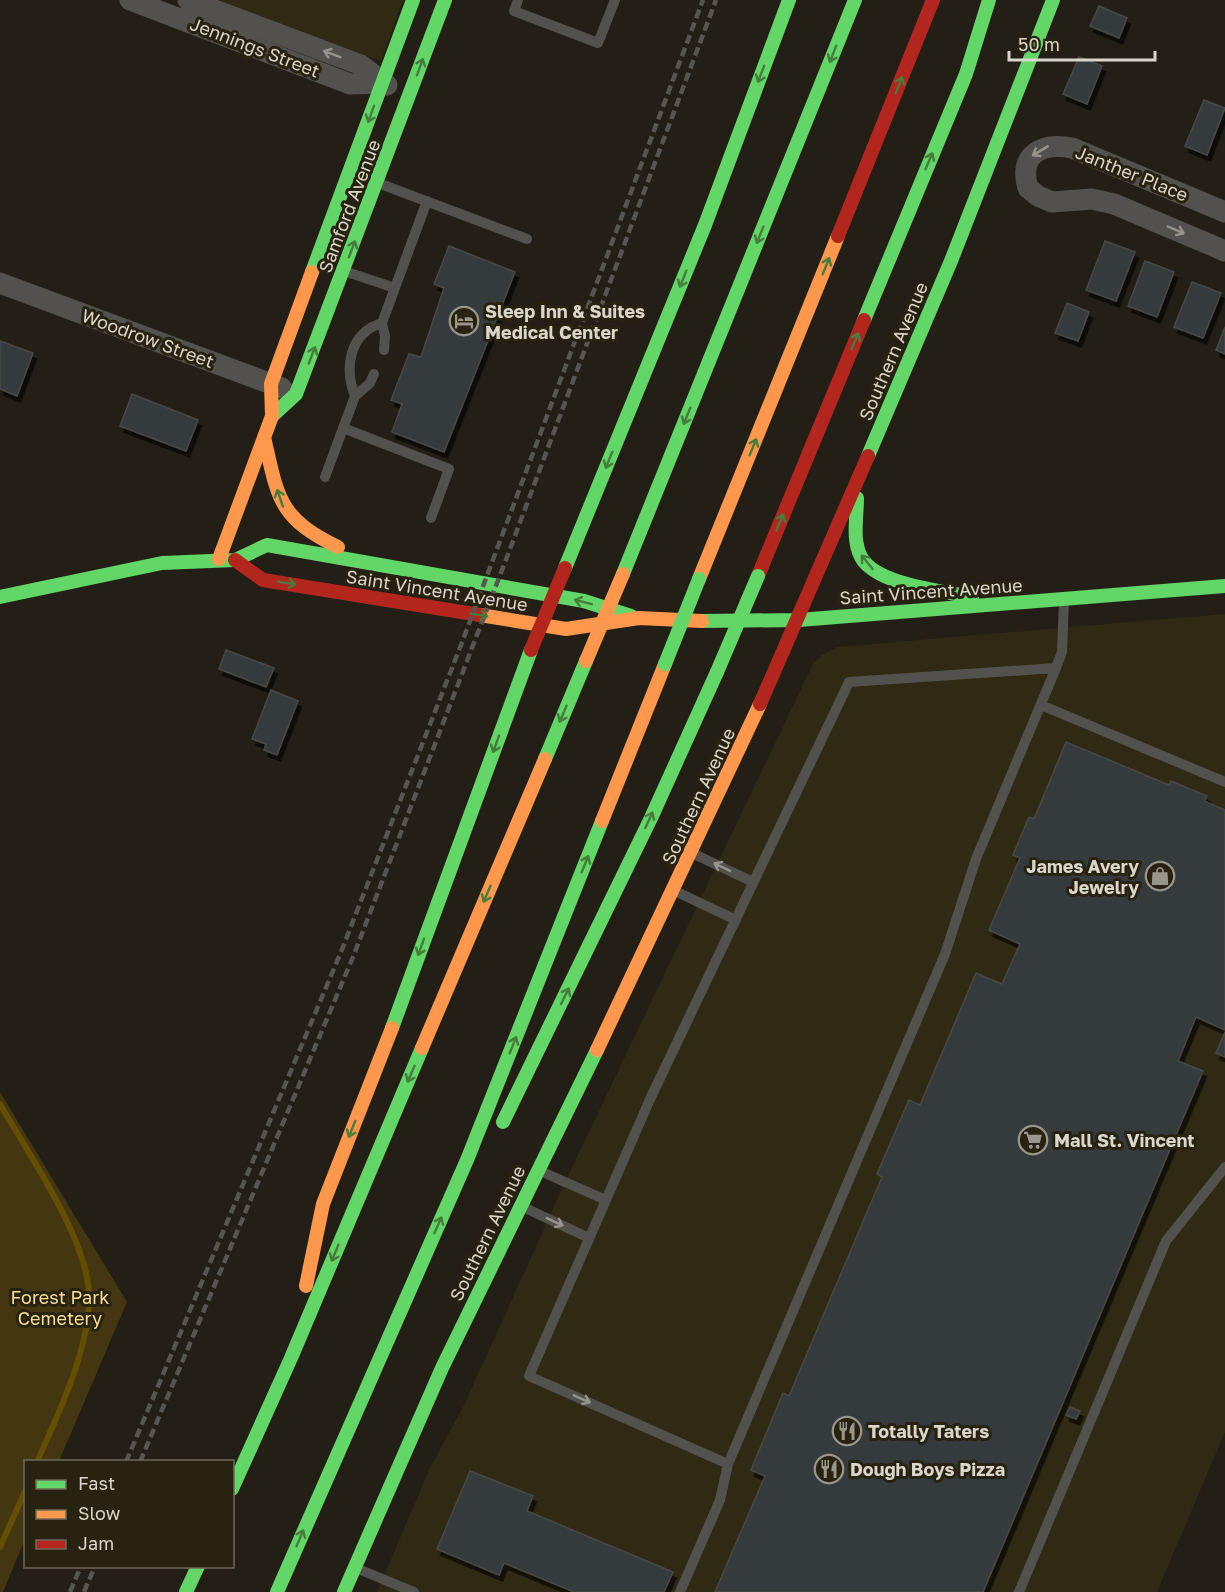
<svg xmlns="http://www.w3.org/2000/svg" width="1225" height="1592" viewBox="0 0 1225 1592" font-family="'Golos Text',sans-serif">
	<style>
		.built { fill: #302913 }
		.green { fill: #433611 }
		.lines { fill: none; stroke-linecap: round; stroke-linejoin: round }
		.stream { stroke: #634e02; stroke-width: 6 }
		.building { fill: #363a3c; stroke: #474845; stroke-width: 1.5; filter: url(#shadow) }
		.lane { stroke: #52514d; stroke-width: 10 }
		.street { stroke: #52514d; stroke-width: 21 }
		.fast { stroke: #63d668; stroke-width: 14 }
		.slow { stroke: #ff974d; stroke-width: 14 }
		.jam { stroke: #b3261e; stroke-width: 14 }
		.rail { stroke: #565551; stroke-width: 4.5; stroke-dasharray: 9 4.5; stroke-linecap: butt }
		.fast-bridge { stroke: #63d668; stroke-width: 14 }
		.slow-bridge { stroke: #ff974d; stroke-width: 14 }
		.jam-bridge { stroke: #b3261e; stroke-width: 14 }
		.oneway { stroke: #96948c }
		.oneway2 { stroke: #467c3c }
		.labels { text-anchor: middle; dominant-baseline: central; stroke-width: 6; stroke-linejoin: round; paint-order: stroke }
		.street-label { font-size: 18px; fill: #d9d6cb; stroke: #282211 }
		.poi-label { font-size: 18px; font-weight: bold; fill: #d9d6cb; stroke: #282211; text-anchor: start }
		.park-label { font-size: 18px; fill: #fadf94; stroke: #282211 }
	</style>
	<defs>
		<filter id="shadow"><feDropShadow dx="3.5" dy="6" stdDeviation="0" flood-color="#0009"/></filter>
	</defs>
	<rect width="100%" height="100%" fill="#231f16"/>
	<path class="built" d="M 218,0 L 403,0 L 381,61 Z
		M 1225,614 L 1225,1432 L 1157,1592 L 377,1592 L 430,1468 L 464,1405 L 574,1163 L 813,664 L 822,655 L 837,647 Z"/>
	<path class="green" d="M 0,1092 L 127,1302 L 59,1461 L 26,1462 L 25,1539 L 3,1592 L 0,1592 Z"/>
	<g class="lines">
		<path class="stream" d="M 0,1104 C 28,1153 86,1237 89,1292 C 91,1347 59,1412 37,1462
			M 0,1547 L 26,1489"/>
	</g>
	<path class="building" d="M 1099,6 L 1127,18 L 1119,38 L 1090,26 Z
		M 1079,57 L 1102,66 L 1087,104 L 1063,94 Z
		M 1204,100 L 1225,108 L 1207,155 L 1185,146 Z
		M 1105,241 L 1135,252 L 1116,301 L 1086,290 Z
		M 449,246 L 515,272 L 444,452 L 392,432 L 402,404 L 391,400 L 409,354 L 421,357 L 444,288 L 434,284 Z
		M 1145,261 L 1174,272 L 1157,317 L 1128,306 Z
		M 1192,282 L 1221,293 L 1203,338 L 1174,327 Z
		M 1067,303 L 1089,312 L 1078,341 L 1055,333 Z
		M 1225,327 L 1225,354 L 1216,350 Z
		M 0,341 L 33,353 L 17,396 L 0,389 Z
		M 132,394 L 198,420 L 186,451 L 120,426 Z
		M 226,650 L 274,668 L 266,687 L 219,669 Z
		M 271,690 L 298,701 L 277,755 L 264,750 L 266,744 L 252,739 Z
		M 1066,742 L 1169,785 L 1171,781 L 1207,796 L 1204,801 L 1225,810 L 1225,1030 L 1196,1017 L 1178,1061 L 1203,1071 L 983,1592 L 715,1592 L 765,1476 L 751,1470 L 783,1393 L 789,1396 L 882,1177 L 877,1174 L 909,1100 L 920,1105 L 976,973 L 1002,984 L 1020,944 L 989,930 L 1020,858 L 1013,855 L 1029,817 L 1034,819 Z
		M 1225,1032 L 1225,1057 L 1216,1053 Z
		M 1070,1407 L 1080,1411 L 1076,1419 L 1066,1415 Z
		M 470,1471 L 533,1496 L 527,1511 L 673,1572 L 664,1592 L 574,1592 L 504,1563 L 499,1575 L 437,1549 Z"/>
	<g class="lines">
		<path class="lane" d="M 518,0 L 514,11 L 598,43 L 615,0
			M 378,183 L 527,239
			M 344,271 L 395,288
			M 382,323 L 385,336 L 384,350
			M 355,396 L 370,383 L 374,374
			M 343,428 L 449,469 L 431,518
			M 325,477 L 355,396 C 344,368 349,333 382,323 L 427,201
			M 1041,705 L 1225,782
			M 694,854 L 753,882
			M 677,892 L 736,920
			M 540,1171 L 606,1200
			M 523,1207 L 589,1238
			M 728,1464 L 529,1376 L 651,1097 L 849,682 L 1056,668
			M 356,1568 L 414,1592
			M 680,1592 L 720,1500 L 728,1464 L 945,954 L 976,859 L 1056,668 L 1062,652 L 1064,600
			M 1019,1592 L 1166,1241 L 1225,1167"/>
		<path class="street" d="M 130,0 L 350,84 L 382,83
			M 188,0 L 361,65 L 387,85
			M 1225,212 L 1072,148 C 1042,142 1018,154 1028,188 L 1038,196 L 1052,202 L 1092,199 L 1114,204 L 1225,251
			M 0,283 L 282,388"/>
		<path class="fast" d="M 312,272 L 413,0
			M 864,320 L 966,74 L 989,0
			M 272,416 L 296,394 L 445,0
			M 868,456 L 951,261 L 1053,0
			M 857,498 C 857,517 852,540 861,557 C 876,585 944,591 972,597
			M 565,568 L 705,225 L 789,0
			M 623,574 L 855,0
			M 0,597 L 162,563 L 235,560 L 267,545 L 584,601 L 631,616
			M 702,621 L 799,620 L 1225,586
			M 545,759 L 586,661
			M 392,1028 L 531,650
			M 503,1122 L 651,818 L 717,672
			M 232,1489 L 291,1358 L 422,1048
			M 186,1592 L 198,1566
			M 277,1592 L 467,1160 L 602,821
			M 344,1592 L 442,1368 L 597,1050"/>
		<path class="slow" d="M 264,437 C 278,498 278,518 338,547
			M 219,559 L 272,416 L 271,384 L 312,272
			M 699,579 L 838,236
			M 480,615 L 566,629 L 639,618 L 702,621
			M 602,821 L 665,664
			M 422,1048 L 545,759
			M 597,1050 L 760,704
			M 306,1286 L 323,1204 L 392,1028"/>
		<path class="jam" d="M 838,236 L 933,0
			M 235,560 L 263,580 L 480,615
			M 758,576 L 864,320
			M 760,704 L 868,456"/>
		<path class="rail" d="M 126,1462 L 341,952 L 461,645 L 703,0
			M 140,1462 L 353,957 L 507,557 L 716,0
			M 70,1592 L 81,1566
			M 84,1592 L 95,1566"/>
		<path class="fast-bridge" d="M 665,664 L 699,579
			M 717,672 L 758,576"/>
		<path class="slow-bridge" d="M 586,661 L 623,574"/>
		<path class="jam-bridge" d="M 531,650 L 565,568"/>
	</g>
	<defs><path id="oneway-shaft" d="M-6 0H5M1.5-3L5.5 0L1.5 3" fill="none" stroke-width="1.6" stroke-linecap="round" stroke-linejoin="round" transform="scale(1.5)"/></defs>
	<g class="oneway">
		<use href="#oneway-shaft" transform="translate(332 54) rotate(-159)"/>
		<use href="#oneway-shaft" transform="translate(1040 151) rotate(149)"/>
		<use href="#oneway-shaft" transform="translate(1176 230) rotate(23)"/>
		<use href="#oneway-shaft" transform="translate(722 867) rotate(-154)"/>
		<use href="#oneway-shaft" transform="translate(555 1222) rotate(25)"/>
		<use href="#oneway-shaft" transform="translate(582 1399) rotate(24)"/>
	</g>
	<g class="oneway2">
		<use href="#oneway-shaft" transform="translate(833 54) rotate(112)"/>
		<use href="#oneway-shaft" transform="translate(420 67) rotate(-70)"/>
		<use href="#oneway-shaft" transform="translate(761 74) rotate(111)"/>
		<use href="#oneway-shaft" transform="translate(899 85) rotate(-68)"/>
		<use href="#oneway-shaft" transform="translate(371 114) rotate(110)"/>
		<use href="#oneway-shaft" transform="translate(929 161) rotate(-67)"/>
		<use href="#oneway-shaft" transform="translate(760 235) rotate(112)"/>
		<use href="#oneway-shaft" transform="translate(352 249) rotate(-69)"/>
		<use href="#oneway-shaft" transform="translate(826 266) rotate(-68)"/>
		<use href="#oneway-shaft" transform="translate(683 279) rotate(112)"/>
		<use href="#oneway-shaft" transform="translate(855 341) rotate(-67)"/>
		<use href="#oneway-shaft" transform="translate(312 355) rotate(-69)"/>
		<use href="#oneway-shaft" transform="translate(687 416) rotate(112)"/>
		<use href="#oneway-shaft" transform="translate(753 447) rotate(-68)"/>
		<use href="#oneway-shaft" transform="translate(609 460) rotate(112)"/>
		<use href="#oneway-shaft" transform="translate(280 498) rotate(-109)"/>
		<use href="#oneway-shaft" transform="translate(780 522) rotate(-68)"/>
		<use href="#oneway-shaft" transform="translate(867 562) rotate(-129)"/>
		<use href="#oneway-shaft" transform="translate(287 583) rotate(9)"/>
		<use href="#oneway-shaft" transform="translate(583 602) rotate(-166)"/>
		<use href="#oneway-shaft" transform="translate(479 615) rotate(9)"/>
		<use href="#oneway-shaft" transform="translate(563 714) rotate(113)"/>
		<use href="#oneway-shaft" transform="translate(496 744) rotate(110)"/>
		<use href="#oneway-shaft" transform="translate(649 820) rotate(-65)"/>
		<use href="#oneway-shaft" transform="translate(585 864) rotate(-68)"/>
		<use href="#oneway-shaft" transform="translate(487 894) rotate(113)"/>
		<use href="#oneway-shaft" transform="translate(421 947) rotate(110)"/>
		<use href="#oneway-shaft" transform="translate(565 996) rotate(-64)"/>
		<use href="#oneway-shaft" transform="translate(513 1045) rotate(-68)"/>
		<use href="#oneway-shaft" transform="translate(411 1074) rotate(113)"/>
		<use href="#oneway-shaft" transform="translate(352 1129) rotate(112)"/>
		<use href="#oneway-shaft" transform="translate(438 1225) rotate(-66)"/>
		<use href="#oneway-shaft" transform="translate(335 1253) rotate(113)"/>
		<use href="#oneway-shaft" transform="translate(300 1538) rotate(-67)"/>
	</g>
	<defs>
		<g id="hotel-ring" transform="scale(1.5)"><circle r="9.5" fill="#282211" stroke="#99968c" stroke-width="1.5"/><path d="M-6-4.5h1.5V1H6V5H4.5V3h-9V5H-6ZM-4 0a1.8 1.8 0 1 1 3.6 0ZM.5 0V-2.5h3Q6-2.5 6 0Z" fill="#99968c"/></g>
		<g id="shop-ring" transform="scale(1.5)"><circle r="9.5" fill="#282211" stroke="#99968c" stroke-width="1.5"/><path d="M-5-2.5h2.3a2.7 3.5 0 0 1 5.4 0H5L5.5 6h-11ZM-1.5-2.5h3a1.5 2.3 0 0 0-3 0Z" fill="#99968c"/></g>
		<g id="supermarket-ring" transform="scale(1.5)"><circle r="9.5" fill="#282211" stroke="#99968c" stroke-width="1.5"/><path d="M-6-5.5h2.5l.6 2H6L4.5 2H-2.5L-4.4-4H-6ZM-1.5 3.2a1.3 1.3 0 1 0 .1 0ZM3 3.2a1.3 1.3 0 1 0 .1 0Z" fill="#99968c"/></g>
		<g id="restaurant-ring" transform="scale(1.5)"><circle r="9.5" fill="#282211" stroke="#99968c" stroke-width="1.5"/><path d="M-5-6h1v4h1v-4h1v4h1v-4h1v5L-1.5 .5V6h-2V.5L-5-1ZM5-6V6H3V1.5H1.5Q1.5-4 5-6Z" fill="#99968c"/></g>
	</defs>
	<g fill-rule="evenodd">
		<use href="#hotel-ring" x="464" y="321"/>
		<use href="#shop-ring" x="1160" y="876"/>
		<use href="#supermarket-ring" x="1033" y="1140"/>
		<use href="#restaurant-ring" x="847" y="1431"/>
		<use href="#restaurant-ring" x="829" y="1469"/>
	</g>
	<g class="labels">
		<g class="street-label">
			<text transform="translate(255 47) rotate(21)">Jennings Street</text>
			<text transform="translate(1132 173) rotate(22)">Janther Place</text>
			<text transform="translate(349 206) rotate(-69)">Samford Avenue</text>
			<text transform="translate(148 338) rotate(20)">Woodrow Street</text>
			<text transform="translate(893 351) rotate(-67)">Southern Avenue</text>
			<text transform="translate(437 590) rotate(9)">Saint Vincent Avenue</text>
			<text transform="translate(931 591) rotate(-4)">Saint Vincent Avenue</text>
			<text transform="translate(698 796) rotate(-65)">Southern Avenue</text>
			<text transform="translate(487 1233) rotate(-64)">Southern Avenue</text>
		</g>
		<g class="poi-label">
			<text x="485" y="311">Sleep Inn &amp; Suites<tspan x="485" dy="21">Medical Center</tspan></text>
			<text x="1139" y="866" text-anchor="end">James Avery<tspan x="1139" dy="21">Jewelry</tspan></text>
			<text x="1054" y="1140">Mall St. Vincent</text>
			<text x="868" y="1431">Totally Taters</text>
			<text x="850" y="1469">Dough Boys Pizza</text>
		</g>
		<g class="park-label">
			<text x="60" y="1297">Forest Park<tspan x="60" dy="21">Cemetery</tspan></text>
		</g>
	</g>
	<rect x="24" y="1460" width="210" height="108" fill="#282211" stroke="#6f6a5b" stroke-width="1.5"/>
	<rect x="36" y="1480" width="30" height="9" fill="#63d668" stroke="#6f6a5b" stroke-width="1.5"/>
	<text x="78" y="1490" font-size="18" fill="#d9d6cb">Fast</text>
	<rect x="36" y="1510" width="30" height="9" fill="#ff974d" stroke="#6f6a5b" stroke-width="1.5"/>
	<text x="78" y="1520" font-size="18" fill="#d9d6cb">Slow</text>
	<rect x="36" y="1540" width="30" height="9" fill="#b3261e" stroke="#6f6a5b" stroke-width="1.5"/>
	<text x="78" y="1550" font-size="18" fill="#d9d6cb">Jam</text>
	<path d="M1009 51v9h146v-9" fill="none" stroke="#d9d6cb" stroke-width="3"/>
	<text x="1018" y="51" font-size="18" fill="#d9d6cb" stroke="#282211" stroke-width="4.5" paint-order="stroke">50 m</text>
</svg>
